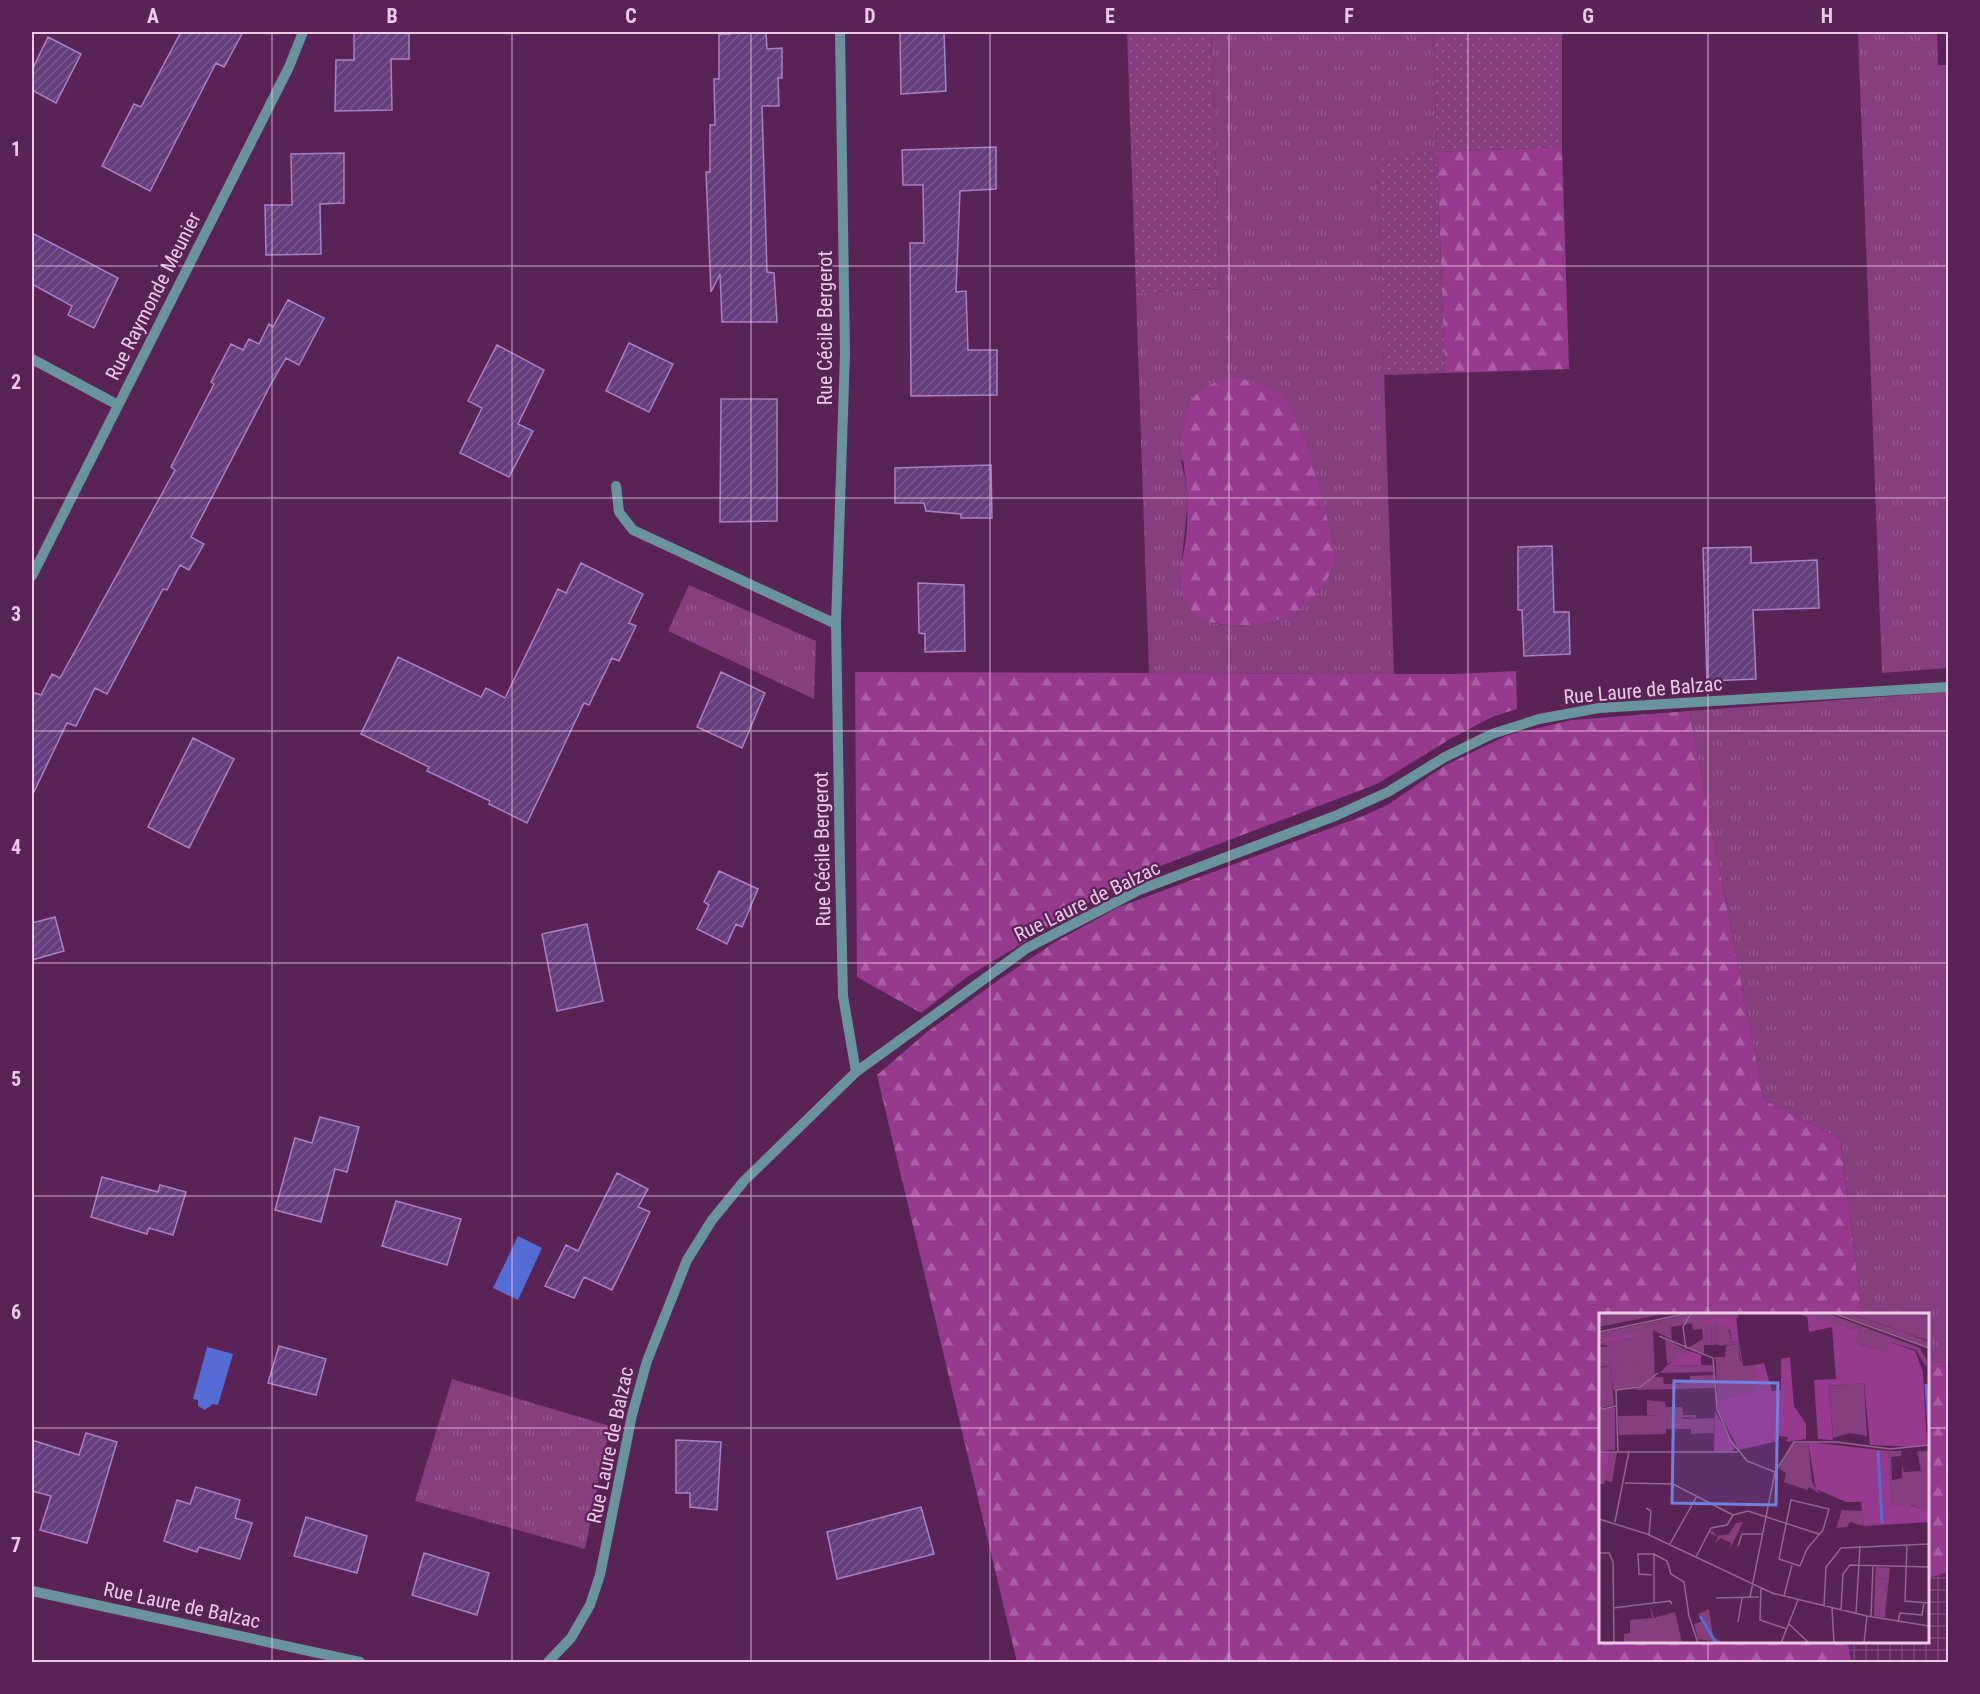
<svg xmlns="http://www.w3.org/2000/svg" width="1980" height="1694" viewBox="0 0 1980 1694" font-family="'Roboto Condensed',sans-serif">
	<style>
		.industrial { fill: url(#industrial-grid) }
		.grass { fill: url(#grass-tufts); fill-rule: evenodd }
		.forest { fill: url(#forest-firs) }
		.park { fill: url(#park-dots) }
		.water { fill: #556cd4 }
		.building { fill: url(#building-hatch); stroke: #aa81c4; stroke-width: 1.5 }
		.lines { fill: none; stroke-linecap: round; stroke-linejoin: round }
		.minor { stroke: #6a949d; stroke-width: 10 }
		.grid { fill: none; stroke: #edcbe8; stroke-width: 1.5; stroke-opacity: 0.55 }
		.labels { text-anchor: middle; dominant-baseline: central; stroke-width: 4.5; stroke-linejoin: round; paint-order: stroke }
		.street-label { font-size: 20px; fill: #edcbe8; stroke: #5a2355 }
		.inset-river { fill: none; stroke: #556cd4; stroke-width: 3 }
		.inset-road { fill: none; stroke: #956690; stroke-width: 1.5 }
		.view { fill: #7080de; fill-opacity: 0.15; stroke: #7080de; stroke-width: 3 }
		.inset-edge { fill: none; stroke: #edcbe8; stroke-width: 3 }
		.neatline { fill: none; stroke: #edcbe8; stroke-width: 2 }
		.grid-label { font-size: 20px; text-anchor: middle; font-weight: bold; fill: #edcbe8 }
	</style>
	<defs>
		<pattern id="industrial-grid" width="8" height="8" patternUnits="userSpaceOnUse" patternTransform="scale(1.5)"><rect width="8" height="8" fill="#662861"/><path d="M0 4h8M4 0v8" fill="none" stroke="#7c4678"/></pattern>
		<pattern id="grass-tufts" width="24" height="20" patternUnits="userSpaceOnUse" patternTransform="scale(1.5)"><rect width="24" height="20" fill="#853e7e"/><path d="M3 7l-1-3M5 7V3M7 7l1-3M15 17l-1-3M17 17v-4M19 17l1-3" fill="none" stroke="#975990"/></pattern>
		<pattern id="forest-firs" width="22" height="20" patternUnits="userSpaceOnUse" patternTransform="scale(1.5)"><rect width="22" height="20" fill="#963a8e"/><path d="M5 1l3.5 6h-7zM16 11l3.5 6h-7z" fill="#aa5ea3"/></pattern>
		<pattern id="park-dots" width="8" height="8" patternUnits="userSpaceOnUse" patternTransform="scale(1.5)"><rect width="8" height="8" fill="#853e7e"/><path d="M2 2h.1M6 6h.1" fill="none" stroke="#975990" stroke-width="1.8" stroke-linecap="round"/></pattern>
		<pattern id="building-hatch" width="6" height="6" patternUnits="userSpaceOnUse" patternTransform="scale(1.5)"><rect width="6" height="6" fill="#643e7c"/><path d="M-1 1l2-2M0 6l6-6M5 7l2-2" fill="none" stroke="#7a598f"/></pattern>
	</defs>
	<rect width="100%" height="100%" fill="#5a2355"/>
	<path class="industrial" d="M 1948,1572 L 1948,1662 L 1851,1662 L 1848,1642 L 1928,1642 L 1928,1578 Z"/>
	<path class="grass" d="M 1211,32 L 1433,32 L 1437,152 L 1377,155 L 1394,674 L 1149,673 L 1136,293 L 1220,288 ZM 1181,460 L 1330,531 L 1336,551 L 1245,626 C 1227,625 1206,626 1193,612 C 1170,590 1190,522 1187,491 C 1186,481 1183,470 1181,460 Z
		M 1858,32 L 1937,32 L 1938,65 L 1948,65 L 1948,668 L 1882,673 Z
		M 689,585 L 816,641 L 814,699 L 668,631 Z
		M 1948,692 L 1948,1363 L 1928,1363 L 1928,1314 L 1862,1314 L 1840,1139 L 1764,1100 L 1689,711 Z
		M 452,1379 L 610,1426 L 585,1549 L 415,1501 Z"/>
	<path class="forest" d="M 1562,147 L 1569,369 L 1445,373 L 1437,152 Z
		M 1228,377 C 1245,379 1261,382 1276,392 C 1307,413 1324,514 1336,551 C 1329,604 1280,630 1229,625 C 1217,624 1201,622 1192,612 C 1188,607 1183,596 1182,591 C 1178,569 1186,549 1187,528 C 1187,516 1188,503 1187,491 C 1184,459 1177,438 1189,406 C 1195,390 1213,383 1228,377 Z
		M 1516,671 L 1517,709 L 1492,717 L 1450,739 L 1377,784 L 1131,877 L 967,977 L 921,1013 L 857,977 L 855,672 L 1455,674 Z
		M 1689,711 L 1764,1100 L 1840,1139 L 1862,1314 L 1600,1314 L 1600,1642 L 1848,1642 L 1851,1662 L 1017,1662 L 877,1075 L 927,1032 L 1000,979 L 1055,942 L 1119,907 L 1363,816 L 1389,804 L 1444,766 L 1508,735 L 1572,720 Z
		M 1928,1363 L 1948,1363 L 1948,1572 L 1928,1578 Z"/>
	<path class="park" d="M 1127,32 L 1211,32 L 1220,288 L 1136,293 Z
		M 1433,32 L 1562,32 L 1562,147 L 1437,152 L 1445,373 L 1384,375 L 1377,154 L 1437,152 Z"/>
	<path class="water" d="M 518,1236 L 542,1248 L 518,1300 L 493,1288 Z
		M 207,1347 L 233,1354 L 218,1405 L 213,1404 L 205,1410 L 198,1406 L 198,1400 L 193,1399 Z"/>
	<path class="building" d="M 181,32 L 243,32 L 224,67 L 216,63 L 150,191 L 102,166 L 134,104 L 141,107 Z
		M 354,32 L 409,32 L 409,59 L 391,59 L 392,110 L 335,111 L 336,60 L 354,60 Z
		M 730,32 L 761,32 L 766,33 L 767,49 L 782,48 L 782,78 L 778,78 L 779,106 L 762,106 L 767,272 L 774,273 L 777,322 L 722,322 L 720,274 L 711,292 L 706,172 L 710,172 L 710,125 L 715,125 L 714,79 L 719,79 L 719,34 L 730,34 Z
		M 900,32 L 944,32 L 946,91 L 901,94 Z
		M 48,37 L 81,54 L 56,103 L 32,90 L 32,70 Z
		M 996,147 L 996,189 L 960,191 L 956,292 L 966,291 L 968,350 L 997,350 L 997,395 L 911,396 L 910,243 L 924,243 L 923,185 L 903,185 L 902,150 Z
		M 344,153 L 344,203 L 320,204 L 321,254 L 266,255 L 265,205 L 292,205 L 291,154 Z
		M 32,233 L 118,278 L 94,328 L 68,315 L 72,306 L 32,284 Z
		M 288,300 L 324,318 L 299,365 L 286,358 L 271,384 L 191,537 L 204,544 L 189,570 L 180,565 L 167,590 L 163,589 L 107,694 L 95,688 L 76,726 L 67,723 L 32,796 L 32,692 L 41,695 L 52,674 L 60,678 L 175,470 L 171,467 L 214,384 L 211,382 L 231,344 L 243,350 L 249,339 L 259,344 L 269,324 L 273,327 Z
		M 629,343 L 673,364 L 649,412 L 606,391 Z
		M 497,345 L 544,370 L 518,424 L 533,431 L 509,477 L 460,453 L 482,408 L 468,401 Z
		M 721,399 L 777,399 L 777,521 L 720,522 Z
		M 991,465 L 992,518 L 961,518 L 961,514 L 926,511 L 924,503 L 895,503 L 895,468 Z
		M 1552,546 L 1554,612 L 1569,612 L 1570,654 L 1524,656 L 1522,610 L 1518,610 L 1518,547 Z
		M 1751,547 L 1751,563 L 1817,560 L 1819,608 L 1753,610 L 1756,679 L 1707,681 L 1703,548 Z
		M 581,563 L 643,594 L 629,623 L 636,626 L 619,661 L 612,658 L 589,705 L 584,703 L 527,823 L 489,804 L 490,801 L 427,771 L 429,767 L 361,734 L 398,657 L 481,697 L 486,688 L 505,698 L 558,589 L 566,593 Z
		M 918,583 L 964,585 L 965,651 L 925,652 L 925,634 L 919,633 Z
		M 721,672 L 765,693 L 742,748 L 697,727 Z
		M 193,738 L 234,759 L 189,848 L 148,827 Z
		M 719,871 L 758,889 L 742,927 L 736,924 L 727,944 L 697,929 L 709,905 L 704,902 Z
		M 55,917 L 64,951 L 32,960 L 32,923 Z
		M 587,924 L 603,1001 L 557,1011 L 542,934 Z
		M 320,1117 L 359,1127 L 347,1172 L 335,1169 L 321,1222 L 275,1210 L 295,1138 L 312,1143 Z
		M 617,1173 L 648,1189 L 638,1207 L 650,1212 L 612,1290 L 584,1277 L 574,1298 L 545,1286 L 566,1245 L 578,1251 Z
		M 102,1177 L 158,1192 L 160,1185 L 186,1192 L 173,1235 L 149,1228 L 147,1234 L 91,1217 Z
		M 396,1201 L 461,1219 L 447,1265 L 382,1246 Z
		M 279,1346 L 326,1359 L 316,1395 L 268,1383 Z
		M 86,1433 L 117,1442 L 87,1543 L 40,1530 L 51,1496 L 32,1491 L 32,1440 L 79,1455 Z
		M 676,1440 L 721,1442 L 717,1510 L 690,1507 L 690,1493 L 676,1493 Z
		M 196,1487 L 240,1500 L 235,1518 L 252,1523 L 240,1559 L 199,1547 L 197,1552 L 164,1541 L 177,1500 L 190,1504 Z
		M 921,1507 L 934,1554 L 837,1579 L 827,1532 Z
		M 306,1517 L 367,1536 L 357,1573 L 294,1556 Z
		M 424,1553 L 489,1573 L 477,1615 L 412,1595 Z"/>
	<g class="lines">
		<path class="minor" d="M 840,32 L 845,353 L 836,624 L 840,867 L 843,996 L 856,1072
			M 32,359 L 118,405
			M 616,486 L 619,512 L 633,530 L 836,624
			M 32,576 L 289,67 L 303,32
			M 32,1591 L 360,1662
			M 548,1662 L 571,1638 L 590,1605 L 600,1575 L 632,1415 L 647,1361 L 687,1260 L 712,1220 L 744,1181 L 856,1072 L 1027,948 L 1139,890 L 1335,816 L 1388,792 L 1445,757 L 1492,734 L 1539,719 L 1599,708 L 1948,687"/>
	</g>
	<path class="grid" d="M 272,32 L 272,1662M 512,32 L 512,1662M 751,32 L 751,1662M 990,32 L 990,1662M 1229,32 L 1229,1662M 1468,32 L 1468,1662M 1708,32 L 1708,1314M 32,266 L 1948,266M 32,498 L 1948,498M 32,731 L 1948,731M 32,963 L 1948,963M 32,1196 L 1948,1196M 32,1428 L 1600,1428M 1928,1428 L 1948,1428M 1708,1642 L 1708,1662"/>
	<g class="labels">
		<g class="street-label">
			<text transform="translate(153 296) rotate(-63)">Rue Raymonde Meunier</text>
			<text transform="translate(825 328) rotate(-90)">Rue Cécile Bergerot</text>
			<text transform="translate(1643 690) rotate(-5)">Rue Laure de Balzac</text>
			<text transform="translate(822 849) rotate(-91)">Rue Cécile Bergerot</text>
			<text transform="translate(1087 901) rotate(-26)">Rue Laure de Balzac</text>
			<text transform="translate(610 1445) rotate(-78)">Rue Laure de Balzac</text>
			<text transform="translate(182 1605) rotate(12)">Rue Laure de Balzac</text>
		</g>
	</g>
	<g transform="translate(1599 1313)">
		<rect width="330" height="330" fill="#5a2355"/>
		<path d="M 96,0 L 139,0 L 139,5 L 103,11 L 112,10 L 113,32 L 105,32 L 105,40 L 89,35 L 104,26 L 103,16 L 94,17 L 93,10 L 72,14 L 73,27 L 54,17 L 56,64 L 64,64 L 65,71 L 78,71 L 91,68 L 91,63 L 115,62 L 116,75 L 36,77 L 42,73 L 14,77 L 11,55 L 0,55 L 12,53 L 10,33 L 0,31 L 38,24 L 38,21 L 0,27 L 0,20 ZM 196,0 L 228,0 L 321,35 L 328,48 L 327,54 L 317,37 L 290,29 L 287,39 L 257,30 L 260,18 ZM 237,0 L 249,0 L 304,19 L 330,29 L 330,34 ZM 120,9 L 121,30 L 140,29 L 144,53 L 156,52 L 159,67 L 158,77 L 118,87 L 117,52 L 142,48 L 139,31 L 121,33 L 117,29 L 116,10 ZM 0,95 L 16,95 L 16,137 L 0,138 ZM 84,102 L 84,106 L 116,105 L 115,120 L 92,121 L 92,116 L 67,116 L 67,121 L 20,122 L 19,103 ZM 209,129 L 213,169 L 221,181 L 210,174 L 208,177 L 185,169 L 187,160 L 180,156 L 192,131 ZM 289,138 L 303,138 L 302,143 L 292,144 L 293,167 L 303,165 L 303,153 L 305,159 L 322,158 L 318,138 L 330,138 L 330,200 L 313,192 L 293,195 ZM 11,139 L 18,139 L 13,169 L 5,167 ZM 51,292 L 55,305 L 76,299 L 83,330 L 25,330 L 25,321 L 31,320 L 31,307 L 53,305 Z" fill="#853e7e"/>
		<path d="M 208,2 L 260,18 L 257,30 L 287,39 L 290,29 L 316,38 L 324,59 L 328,131 L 318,134 L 271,132 L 265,70 L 230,73 L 234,127 L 219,126 L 215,67 L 237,66 L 233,14 L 210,19 ZM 137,4 L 140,29 L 133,28 L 131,17 L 120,13 L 120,10 L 102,11 L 102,8 ZM 26,21 L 38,21 L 38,24 L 0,31 L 4,25 ZM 87,37 L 102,42 L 102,52 L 67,53 ZM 191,44 L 195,93 L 207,111 L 207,126 L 187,129 L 189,124 L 180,123 L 179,128 L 140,137 L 119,98 L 118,87 L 158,77 L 156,52 L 165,50 L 173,78 L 182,77 L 182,46 ZM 116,98 L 136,134 L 134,138 L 115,138 ZM 209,129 L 289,138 L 293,194 L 310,192 L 329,198 L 330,209 L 265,213 L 262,189 L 247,189 L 217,176 ZM 1,139 L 11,139 L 5,171 L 0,171 Z" fill="#963a8e"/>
		<path d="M 265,70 L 268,123 L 251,120 L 234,125 L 230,73 ZM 276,265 L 288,266 L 286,305 L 275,303 Z" fill="#853e7e"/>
		<path d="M 0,0 L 69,0 L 0,14 ZM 250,0 L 330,0 L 330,28 L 273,8 ZM 112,10 L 116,10 L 117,29 L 120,30 L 120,13 L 129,15 L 133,28 L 140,29 L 113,32 ZM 66,26 L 87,37 L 87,40 L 68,51 ZM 36,31 L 38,51 L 29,52 L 27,32 ZM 139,31 L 141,49 L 117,52 L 116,44 L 126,44 L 127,33 ZM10 42a9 9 0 1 1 18 0a9 9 0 1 1-18 0ZM 10,33 L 12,53 L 0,54 L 0,34 ZM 38,52 L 39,72 L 30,73 L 28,53 ZM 115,52 L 115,59 L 61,60 L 67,53 ZM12 63a9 9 0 1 1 18 0a9 9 0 1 1-18 0ZM 11,54 L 15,92 L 2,95 L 0,55 ZM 48,87 L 66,89 L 67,94 L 83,94 L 84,102 L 97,102 L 97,105 L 48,102 ZM 243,197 L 263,198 L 265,213 L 251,209 L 248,214 L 237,215 ZM 144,209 L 130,238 L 132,230 L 122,225 L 116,230 L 119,224 L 111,220 L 113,217 L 118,223 L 130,221 L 137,210 ZM 277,254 L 291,255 L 286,305 L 288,266 L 276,265 ZM 110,296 L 114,323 L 124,330 L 99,326 L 95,311 L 104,308 L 99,301 Z" fill="#853e7e"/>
		<path class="inset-river" d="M 327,71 L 330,112M 279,138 L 283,210M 101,303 L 117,330"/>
		<path class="inset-road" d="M 234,0 L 330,35M 0,19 L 90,0M 60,23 L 114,45 L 118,96 L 132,128 L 148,148 L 176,159M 87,36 L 84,14 L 92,0M 0,93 L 4,96 L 17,93M 19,138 L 17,77 L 41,74 L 59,60M 0,139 L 139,139M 176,159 L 195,129 L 238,129 L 291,136 L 330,132M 26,170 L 74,171 L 134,202M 192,187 L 230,196 L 224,217 L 208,236 L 201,253 L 180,246 ZM 47,195 L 52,198 L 50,222M 134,202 L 149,198 L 220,221M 0,206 L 48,221 L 173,280 L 268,303 L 330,313M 16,209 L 30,138M 71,231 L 98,183M 308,232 L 306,288 L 330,290M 139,233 L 143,221 L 163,221M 0,240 L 10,240 L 14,249 L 15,330M 97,244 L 112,215 L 128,212 L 134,202M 53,262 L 40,261 L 39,241 L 55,241M 162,274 L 161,307 L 188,316M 185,283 L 193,252M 151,284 L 176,159M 117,285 L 160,284M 55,290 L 55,241 L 68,248 L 72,261 L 85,269 L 90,303 L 99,330M 225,293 L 227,254 L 242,235 L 330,231M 14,295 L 71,288 L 73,291M 233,295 L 235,330M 242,297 L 244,261 L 251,252 L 330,254M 257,301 L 261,233M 272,304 L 274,252M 139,309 L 143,285M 299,309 L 301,300 L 323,302 L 325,290M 190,311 L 210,330M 182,330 L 199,287M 265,330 L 268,303"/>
		<path class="view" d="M 75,68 L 179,70 L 177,192 L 73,190 Z"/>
		<rect width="330" height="330" class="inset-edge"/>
	</g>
	<rect width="1980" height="1694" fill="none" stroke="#5a2355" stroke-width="66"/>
	<rect x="33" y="33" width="1914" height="1628" class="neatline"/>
	<g class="grid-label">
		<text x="153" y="23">A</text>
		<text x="392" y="23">B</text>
		<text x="631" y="23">C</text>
		<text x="870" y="23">D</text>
		<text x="1110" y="23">E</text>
		<text x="1349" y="23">F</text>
		<text x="1588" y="23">G</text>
		<text x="1827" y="23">H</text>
		<text x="16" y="156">1</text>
		<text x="16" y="389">2</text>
		<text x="16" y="621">3</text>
		<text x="16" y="854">4</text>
		<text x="16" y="1086">5</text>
		<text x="16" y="1319">6</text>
		<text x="16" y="1552">7</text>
	</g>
</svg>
